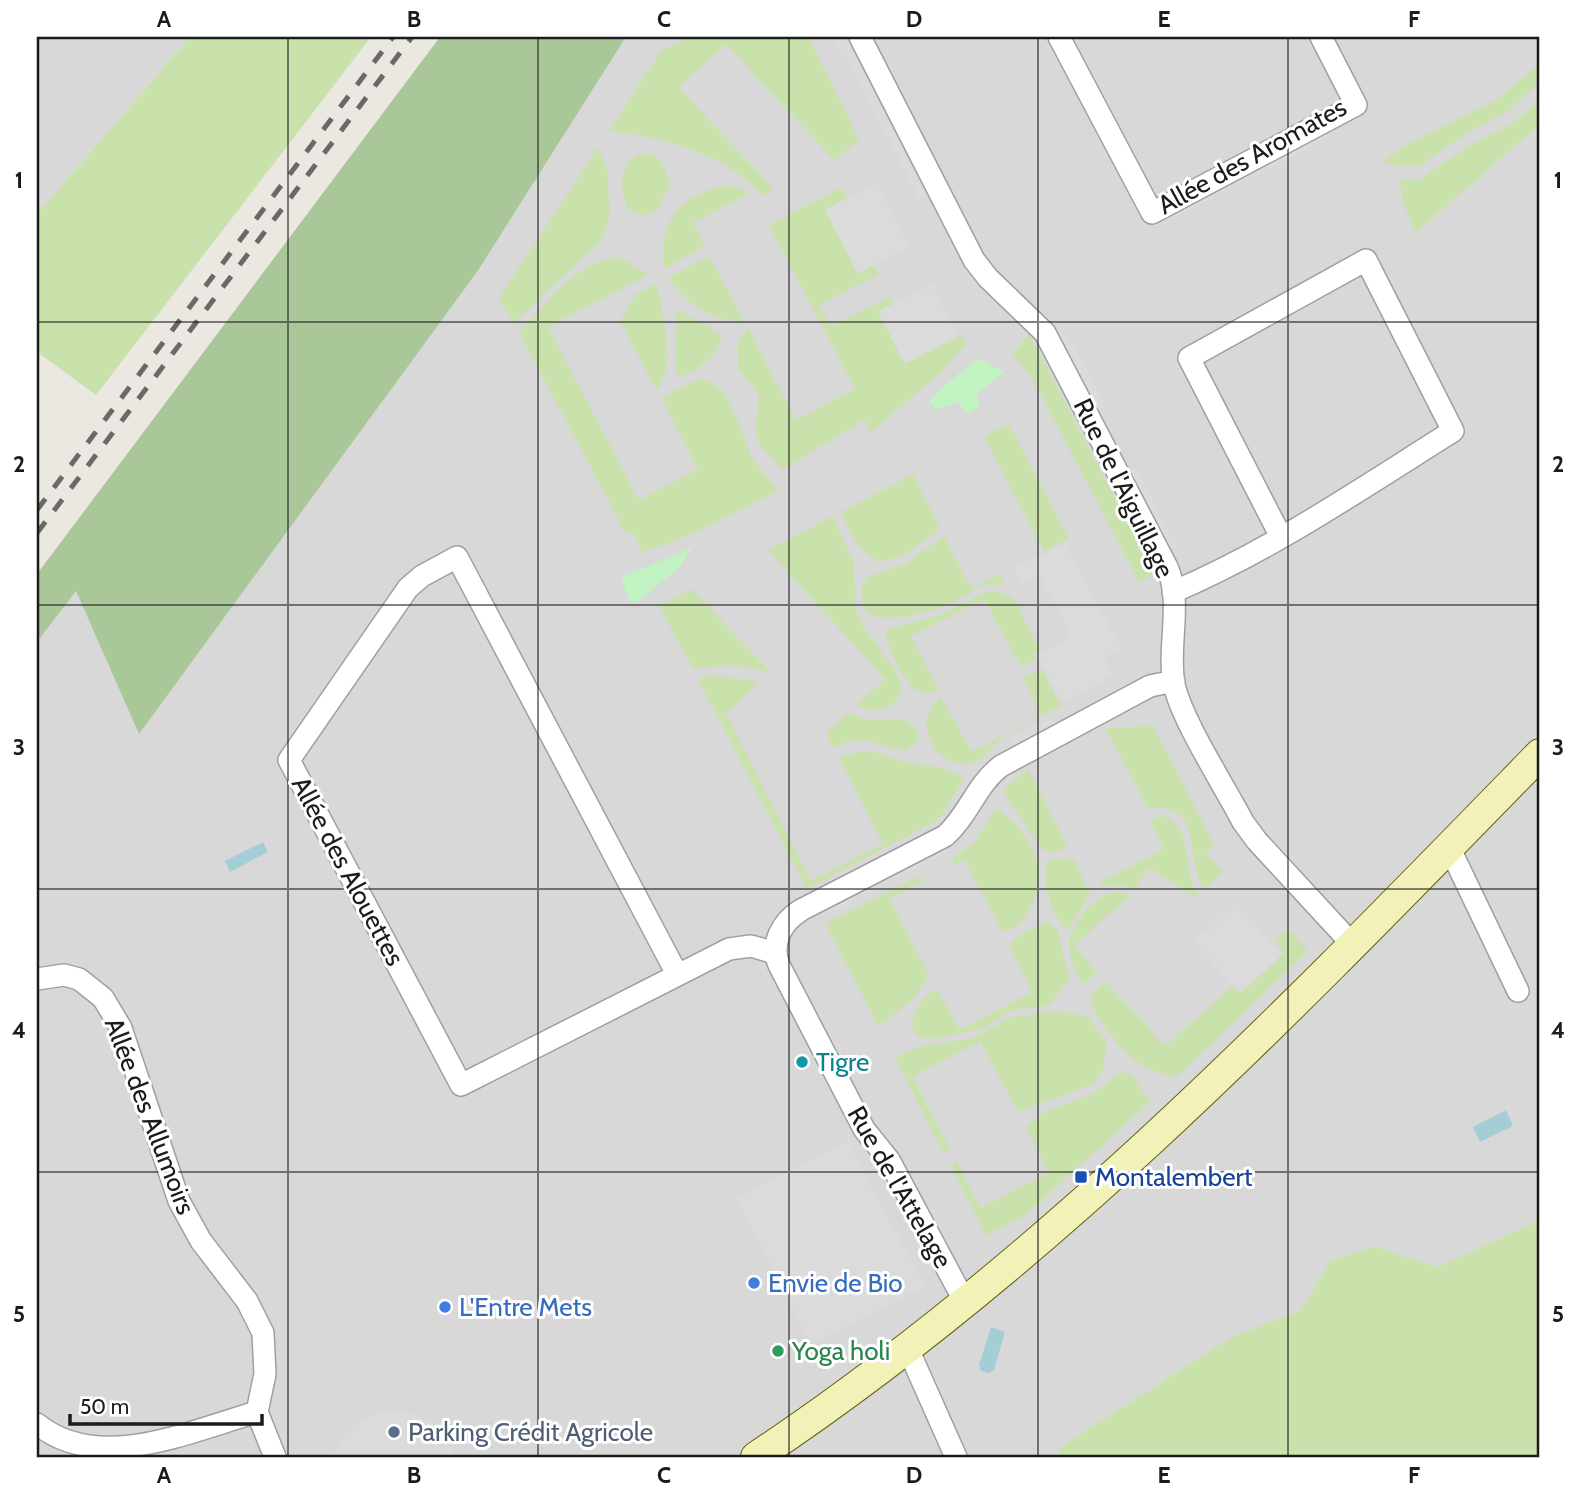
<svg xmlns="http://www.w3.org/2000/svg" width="1577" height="1494" viewBox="0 0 1577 1494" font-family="Cabin,sans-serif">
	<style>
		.residential { fill: #d9d8d8 }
		.grass { fill: #c9e2ab }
		.forest { fill: #aac799 }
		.park { fill: #c0f3c1 }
		.parking { fill: #dbdbdb }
		.water { fill: #a5cdd5 }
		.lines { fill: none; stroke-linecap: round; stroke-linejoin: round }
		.street-casing { stroke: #9f9f9f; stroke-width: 24 }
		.secondary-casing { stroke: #61650e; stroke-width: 32 }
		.street { stroke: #fff; stroke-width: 21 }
		.secondary { stroke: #f2f2b8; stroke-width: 30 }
		.rail { stroke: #696969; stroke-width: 5; stroke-dasharray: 14 14; stroke-linecap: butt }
		.grid { fill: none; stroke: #1b1b1b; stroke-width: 2; stroke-opacity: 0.55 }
		.culture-dot { fill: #0f9aa8; stroke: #fff; stroke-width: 2.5 }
		.transit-dot { fill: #1a4fb4; stroke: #fff; stroke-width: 2.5 }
		.shop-dot { fill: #3f7fe0; stroke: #fff; stroke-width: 2.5 }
		.leisure-dot { fill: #2e9e5b; stroke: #fff; stroke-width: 2.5 }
		.service-dot { fill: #5c6f8a; stroke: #fff; stroke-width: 2.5 }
		.labels { text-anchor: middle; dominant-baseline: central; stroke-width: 6; stroke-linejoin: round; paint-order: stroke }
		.street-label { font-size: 26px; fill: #1b1b1b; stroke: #fff }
		.culture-label { font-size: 26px; fill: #0d838f; stroke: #fff; text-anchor: start }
		.transit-label { font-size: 26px; fill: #164399; stroke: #fff; text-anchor: start }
		.shop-label { font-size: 26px; fill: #366cbe; stroke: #fff; text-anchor: start }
		.leisure-label { font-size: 26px; fill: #27864d; stroke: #fff; text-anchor: start }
		.service-label { font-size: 26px; fill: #4e5e75; stroke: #fff; text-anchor: start }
		.neatline { fill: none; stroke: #1b1b1b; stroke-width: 2.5 }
		.grid-label { font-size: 23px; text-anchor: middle; font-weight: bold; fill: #1b1b1b }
	</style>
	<rect width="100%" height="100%" fill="#ebe7e1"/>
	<path class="residential" d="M 37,37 L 190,37 L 37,214 Z
		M 626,37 L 1540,37 L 1540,1220 L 1437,1267 L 1374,1246 L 1330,1261 L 1300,1311 L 1233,1336 L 1062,1446 L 1055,1457 L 37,1457 L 37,642 L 76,591 L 139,733 L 477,272 Z"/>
	<path class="grass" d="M 190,37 L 371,37 L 96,395 L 37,352 L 37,214 Z
		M 689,37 L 808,37 L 859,139 L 835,161 L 726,44 L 678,87 L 774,189 L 762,196 C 730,154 660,137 609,131 L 661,51 Z
		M 1540,64 L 1540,82 L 1508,111 L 1466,133 L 1422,165 L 1395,167 L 1383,161 L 1402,147 L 1496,100 Z
		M 1540,100 L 1540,124 L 1415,233 L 1402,200 L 1400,180 L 1420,179 L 1468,147 L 1511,124 Z
		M 598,147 L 607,168 L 610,213 L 602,239 L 514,323 L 499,298 Z
		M 642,153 C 661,153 665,168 670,184 L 658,208 L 644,216 L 627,208 C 620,188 618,162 642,153 Z
		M 727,185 L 742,189 L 748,194 L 693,223 L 705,246 L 664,269 C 658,218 680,196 727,185 Z
		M 841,188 L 848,198 L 825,210 L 858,274 L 875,265 L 879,274 L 819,305 L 831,326 L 890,297 L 893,304 L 878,312 L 905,364 L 961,335 L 966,344 L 940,373 L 871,432 L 864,420 L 782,470 L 761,447 L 755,430 L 759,395 L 737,367 L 738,341 L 748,329 L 796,420 L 855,389 L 769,225 Z
		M 709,256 L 744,321 C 713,322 685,303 668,278 Z
		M 621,258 L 648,275 L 548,327 L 639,500 L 698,469 L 661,398 C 672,393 684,384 696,381 C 727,371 740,433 751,453 L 749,454 L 778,491 L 695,533 L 641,553 L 636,536 L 620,529 L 620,522 L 519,333 C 547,304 578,257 621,258 Z
		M 656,284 C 663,308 677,372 656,390 L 620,320 L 636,294 Z
		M 677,309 L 722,335 C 718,358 700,367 681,377 L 675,371 Z
		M 1029,334 L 1154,571 L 1153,575 L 1139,582 L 1032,378 L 1012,355 Z
		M 1009,424 L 1069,539 L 1044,552 L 984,437 Z
		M 913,474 L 940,529 L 902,557 L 879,561 C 857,551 850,533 841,512 Z
		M 833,516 L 854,564 L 856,610 L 862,625 L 895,670 L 902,689 C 895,709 874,717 857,704 L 885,679 L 768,550 Z
		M 944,536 L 972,589 L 1000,574 L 1005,586 C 998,585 991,584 984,586 C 971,590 962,599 950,604 C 932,611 867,632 862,602 C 860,593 861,585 867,577 L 905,564 Z
		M 692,589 L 770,672 L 732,665 L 693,669 L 659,606 Z
		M 995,591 L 1009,595 L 1015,601 L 1040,650 L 1034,654 L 1036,659 L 1021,667 L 984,599 L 911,636 L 939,690 C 932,692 924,695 918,691 C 906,683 882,643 887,629 L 940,615 L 986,592 Z
		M 1041,668 L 1061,706 C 1042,716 1021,725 1003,738 C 994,744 985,759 974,762 C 935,773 909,721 941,697 L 972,752 L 1041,715 L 1023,678 Z
		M 715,675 L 759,682 L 726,714 L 811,881 L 883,844 L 839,758 C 875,743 881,758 913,764 C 938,768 941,764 965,778 L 938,820 L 807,889 L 698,679 Z
		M 849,712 L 866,720 L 906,720 L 918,731 L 917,742 L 905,751 C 871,747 870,731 833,748 L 826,733 Z
		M 1153,726 L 1214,844 L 1206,853 L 1223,871 L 1204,889 C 1184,861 1206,801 1148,808 L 1105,728 Z
		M 1028,769 L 1068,848 L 1050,853 L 1043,850 L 1003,793 L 1008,786 Z
		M 996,808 C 1029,831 1051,868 1031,907 C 1025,919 1017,929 1003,932 L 964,860 L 955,865 L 952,859 L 977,839 Z
		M 1162,815 C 1197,829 1179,868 1199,894 L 1196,897 L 1149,868 L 1134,891 L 1125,886 L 1102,885 L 1100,882 L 1164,849 L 1149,820 Z
		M 1071,859 L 1076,862 L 1090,894 L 1067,931 C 1053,915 1038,880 1049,860 Z
		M 919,876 L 922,881 L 889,899 L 929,975 L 914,998 L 879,1027 L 825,924 Z
		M 1117,891 L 1129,896 L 1074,946 L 1097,973 L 1083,984 C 1077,975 1069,957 1069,947 C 1071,923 1094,894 1117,891 Z
		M 1047,922 L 1057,929 L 1069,979 L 1049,1006 L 1013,1010 L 985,1027 L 965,1033 L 927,1039 L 915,1035 C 906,1014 921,1000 936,988 L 960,1030 L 1032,992 L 1009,944 L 1024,932 Z
		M 1288,929 L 1308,951 L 1178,1076 C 1135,1073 1110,1039 1090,1003 L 1093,993 L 1105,981 L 1165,1046 L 1233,986 L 1240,994 L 1284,954 L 1275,942 Z
		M 1058,1011 L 1088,1017 L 1107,1042 L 1103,1069 L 1094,1084 L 1018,1112 L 980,1041 L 912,1077 L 950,1149 L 943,1152 L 895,1058 L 916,1047 L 973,1038 L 1011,1017 Z
		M 1125,1072 L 1133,1077 L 1150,1102 L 1023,1217 L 986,1235 L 950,1165 L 956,1161 L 981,1208 L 1049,1172 L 1026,1127 C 1054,1100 1070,1107 1098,1090 C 1108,1084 1113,1073 1125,1072 Z
		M 1540,1220 L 1540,1457 L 1055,1457 L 1062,1446 L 1233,1336 L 1300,1311 L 1330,1261 L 1374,1246 L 1437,1267 Z"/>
	<path class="forest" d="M 440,37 L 626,37 L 477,272 L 139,734 L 76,591 L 40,638 L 37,633 L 37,574 Z"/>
	<path class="park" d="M 981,359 L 1004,372 L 976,395 L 980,408 L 967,414 L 958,402 L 936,410 L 929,400 L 972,362 Z
		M 692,548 L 680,567 L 635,604 L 629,600 L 621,577 Z"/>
	<path class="parking" d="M 832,37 L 845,37 L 925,195 L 919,198 L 844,49 L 839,51 Z
		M 1324,127 L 1329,138 L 1173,218 L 1170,211 Z
		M 877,182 L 910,247 L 858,274 L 825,210 Z
		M 932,284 L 958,336 L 905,364 L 878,312 Z
		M 1061,324 L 1107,405 L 1098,410 L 1054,327 Z
		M 1136,467 L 1177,547 L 1169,551 L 1128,471 Z
		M 1066,543 L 1121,649 L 1104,657 L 1113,675 L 1062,703 L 1036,654 L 1071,637 L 1040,576 L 1021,585 L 1013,569 Z
		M 1052,717 L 1056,725 L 1015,746 L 1011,739 Z
		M 944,845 L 948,852 L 831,913 L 827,906 Z
		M 1236,903 L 1282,954 L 1240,992 L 1194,943 Z
		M 848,1140 L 924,1286 L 812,1344 L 735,1198 Z
		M 393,1411 L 413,1414 L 431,1423 L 445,1437 L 455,1457 L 334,1457 L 341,1441 L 357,1422 L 374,1414 Z"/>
	<path class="water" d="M 263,842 L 268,852 L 230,872 L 225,861 Z
		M 1506,1110 L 1513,1126 L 1480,1142 L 1473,1127 Z
		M 991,1327 L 1005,1332 L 994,1370 L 989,1373 L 981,1371 L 979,1365 Z"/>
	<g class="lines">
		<g class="street-casing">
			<path id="street" d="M 860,37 L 974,260 L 988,278 L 1045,333 L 1167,567 C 1183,603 1167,646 1174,684 C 1181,719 1225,787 1243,822 L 1257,841 L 1353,945
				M 1059,37 L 1152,213 L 1356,105 L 1321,37
				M 1173,592 C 1272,550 1362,488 1453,431 L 1366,260 L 1189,358 L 1281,537
				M 1449,847 L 1518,991
				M 677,974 L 457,557 L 422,576 L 408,588 L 289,760 L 461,1085 L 729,949 L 751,946 L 775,953
				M 37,979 L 64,975 L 79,979 L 103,998 L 121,1028 L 179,1201 L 201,1241 L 247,1301 L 263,1333 L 265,1374 L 257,1412 L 275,1457
				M 966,1304 L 889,1160 L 864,1129 L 779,965 C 770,943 782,922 801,910 L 945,836 C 968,816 976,785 1001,766 L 1150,686 L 1174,681
				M 908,1349 L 956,1457
				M 37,1424 C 99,1474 190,1431 257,1412"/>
		</g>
		<g class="secondary-casing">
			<path id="secondary" d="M 756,1457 C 1049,1262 1295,1005 1540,754"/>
		</g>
		<use href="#street" class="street"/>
		<use href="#secondary" class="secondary"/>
		<path class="rail" d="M 37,510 L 393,37
			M 37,533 L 412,37"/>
	</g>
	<path class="grid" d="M 288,37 L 288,1457M 538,37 L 538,1457M 789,37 L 789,1457M 1038,37 L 1038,1457M 1288,37 L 1288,1457M 37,322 L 1540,322M 37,605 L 1540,605M 37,889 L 1540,889M 37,1172 L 1540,1172"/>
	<circle class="culture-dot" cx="802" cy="1062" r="7"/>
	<rect class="transit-dot" x="1074" y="1170" width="14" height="14" rx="3.5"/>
	<g class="shop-dot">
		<circle cx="754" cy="1283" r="7"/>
		<circle cx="445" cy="1307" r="7"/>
	</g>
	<circle class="leisure-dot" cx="778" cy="1351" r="7"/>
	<circle class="service-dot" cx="394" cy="1432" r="7"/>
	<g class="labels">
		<g class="street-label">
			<text transform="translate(1252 156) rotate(-29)">Allée des Aromates</text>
			<text transform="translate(1124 488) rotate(64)">Rue de l'Aiguillage</text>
			<text transform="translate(348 871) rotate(62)">Allée des Alouettes</text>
			<text transform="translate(150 1116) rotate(69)">Allée des Allumoirs</text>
			<text transform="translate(900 1187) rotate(60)">Rue de l'Attelage</text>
		</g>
		<g class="culture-label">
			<text x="816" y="1062">Tigre</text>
		</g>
		<g class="transit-label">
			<text x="1095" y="1177">Montalembert</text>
		</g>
		<g class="shop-label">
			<text x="768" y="1283">Envie de Bio</text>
			<text x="459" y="1307">L'Entre Mets</text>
		</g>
		<g class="leisure-label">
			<text x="792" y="1351">Yoga holi</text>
		</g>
		<g class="service-label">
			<text x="408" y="1432">Parking Crédit Agricole</text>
		</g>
	</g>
	<rect width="1577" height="1494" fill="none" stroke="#ffffff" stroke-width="77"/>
	<path d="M70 1414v10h192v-10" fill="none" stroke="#1b1b1b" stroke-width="3.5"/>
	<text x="80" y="1414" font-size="21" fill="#1b1b1b" stroke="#ffffff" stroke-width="5" paint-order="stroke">50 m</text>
	<rect x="38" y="38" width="1500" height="1418" class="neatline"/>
	<g class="grid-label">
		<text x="164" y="27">A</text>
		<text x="414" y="27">B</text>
		<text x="664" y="27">C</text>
		<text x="914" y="27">D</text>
		<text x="1164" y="27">E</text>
		<text x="1414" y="27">F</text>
		<text x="19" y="188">1</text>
		<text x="1558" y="188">1</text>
		<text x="19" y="472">2</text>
		<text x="1558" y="472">2</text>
		<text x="19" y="755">3</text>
		<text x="1558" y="755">3</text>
		<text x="19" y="1038">4</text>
		<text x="1558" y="1038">4</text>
		<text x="19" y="1322">5</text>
		<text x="1558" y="1322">5</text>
		<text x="164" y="1483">A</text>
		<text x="414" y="1483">B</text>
		<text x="664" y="1483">C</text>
		<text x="914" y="1483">D</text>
		<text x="1164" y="1483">E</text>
		<text x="1414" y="1483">F</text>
	</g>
</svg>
